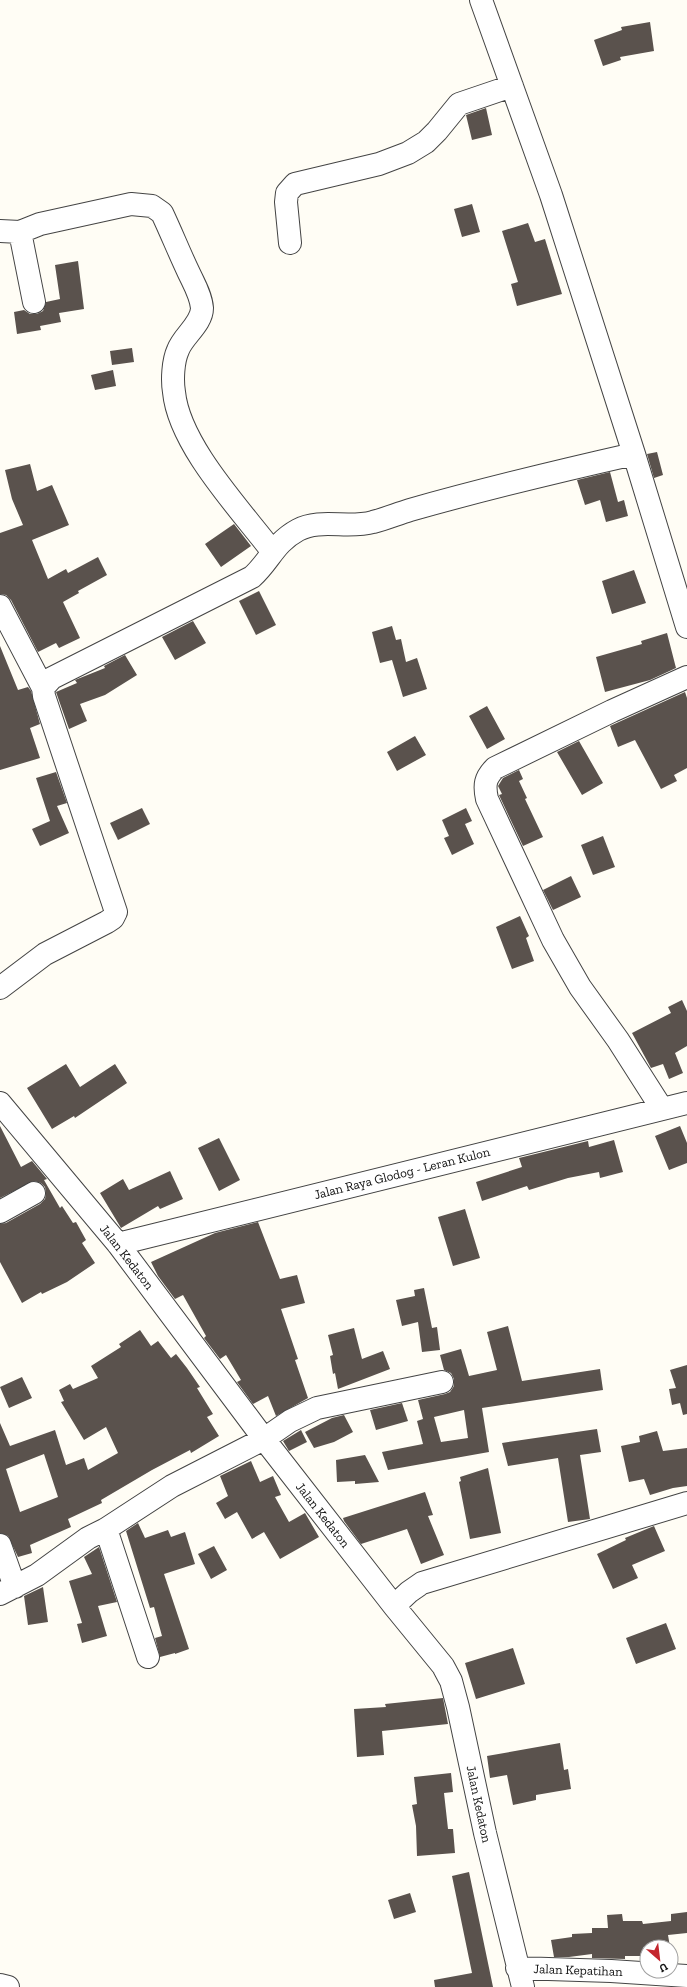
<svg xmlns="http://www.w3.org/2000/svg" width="687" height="1987" viewBox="0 0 687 1987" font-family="'Zilla Slab',serif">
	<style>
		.building { fill: #5a524d; fill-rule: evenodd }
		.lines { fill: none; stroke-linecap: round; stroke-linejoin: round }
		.minor-casing { stroke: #444; stroke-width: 24 }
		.minor { stroke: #fff; stroke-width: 22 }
		.labels { text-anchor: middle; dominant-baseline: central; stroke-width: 4; stroke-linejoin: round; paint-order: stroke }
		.street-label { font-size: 13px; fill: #111; stroke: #fff }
	</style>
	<rect width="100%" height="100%" fill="#fffdf5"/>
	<path class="building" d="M 650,22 L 654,51 L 620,57 L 621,60 L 603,66 L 594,40 L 622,30 L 621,27 Z
		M 486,108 L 492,135 L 472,140 L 466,115 Z
		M 472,204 L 480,232 L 462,237 L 454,209 Z
		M 528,223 L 535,242 L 545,239 L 562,294 L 517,306 L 511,284 L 518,282 L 502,231 Z
		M 78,261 L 84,309 L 59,313 L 61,322 L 40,326 L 41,330 L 17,334 L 14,312 L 24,310 L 30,314 L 37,314 L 43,311 L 46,302 L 60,299 L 55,265 Z
		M 132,348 L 134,362 L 112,365 L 110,351 Z
		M 113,370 L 116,386 L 95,390 L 91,375 Z
		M 657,452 L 663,475 L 654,478 L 647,454 Z
		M 30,464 L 37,491 L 52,485 L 69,525 L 32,540 L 48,579 L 66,569 L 68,573 L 98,557 L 107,575 L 78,591 L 79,593 L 63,602 L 80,638 L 59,648 L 56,643 L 38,652 L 11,600 L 6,595 L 0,594 L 0,533 L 23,525 L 12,499 L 5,470 Z
		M 610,472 L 618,502 L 624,500 L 628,516 L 606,522 L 600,500 L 585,505 L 577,480 Z
		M 234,524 L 251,546 L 221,567 L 205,544 Z
		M 634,570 L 646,603 L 612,614 L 602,581 Z
		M 259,591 L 276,625 L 256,635 L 239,601 Z
		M 193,621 L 206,643 L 175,660 L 162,637 Z
		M 392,626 L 396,640 L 401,639 L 406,662 L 417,658 L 427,689 L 403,697 L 392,660 L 380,663 L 372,632 Z
		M 667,633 L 676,668 L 650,680 L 605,692 L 596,657 L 642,644 L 641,641 Z
		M 0,646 L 18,690 L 28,687 L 31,691 L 40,724 L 30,728 L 40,758 L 0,770 Z
		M 125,655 L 137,675 L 105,695 L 80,704 L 87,721 L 69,729 L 56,692 L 77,683 L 75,680 L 105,668 L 104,666 Z
		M 685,692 L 687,698 L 687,768 L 674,775 L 677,781 L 661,789 L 635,740 L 618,747 L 610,726 Z
		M 487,706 L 505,739 L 487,749 L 469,716 Z
		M 415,736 L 426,755 L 397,771 L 387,752 Z
		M 579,741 L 603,783 L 582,795 L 557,752 Z
		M 519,770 L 523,779 L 519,781 L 527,798 L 525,799 L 543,837 L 523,846 L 499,795 L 502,794 L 498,786 L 503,778 Z
		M 56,772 L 67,803 L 57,806 L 69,833 L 40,846 L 32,829 L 50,821 L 36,778 Z
		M 142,808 L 150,824 L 118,840 L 110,823 Z
		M 466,808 L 472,821 L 465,824 L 474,844 L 452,855 L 444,838 L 449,836 L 442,820 Z
		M 603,836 L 615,867 L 593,875 L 581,845 Z
		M 571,876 L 581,897 L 553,910 L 543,890 Z
		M 520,916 L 529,936 L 526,938 L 534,961 L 512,969 L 496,927 Z
		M 682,1000 L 687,1011 L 687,1046 L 675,1053 L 683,1073 L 669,1079 L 663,1064 L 651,1068 L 632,1033 L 671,1013 L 668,1007 Z
		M 66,1064 L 80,1087 L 115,1064 L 127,1083 L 75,1118 L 74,1116 L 52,1129 L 27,1088 Z
		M 0,1126 L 21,1167 L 32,1161 L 47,1179 L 44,1180 L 60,1208 L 62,1206 L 73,1223 L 76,1222 L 86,1240 L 82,1243 L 95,1263 L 67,1282 L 42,1294 L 41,1292 L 22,1303 L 0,1262 L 0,1224 L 6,1223 L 40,1204 L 45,1199 L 46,1193 L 45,1187 L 41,1183 L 34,1181 L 0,1198 Z
		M 680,1126 L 687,1143 L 687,1163 L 669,1170 L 655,1136 Z
		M 219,1138 L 240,1180 L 219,1191 L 198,1148 Z
		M 614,1140 L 623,1172 L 600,1178 L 599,1172 L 568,1178 L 529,1190 L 527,1186 L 482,1201 L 476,1182 L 522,1167 L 519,1158 L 588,1141 L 589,1147 Z
		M 170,1171 L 183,1199 L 160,1209 L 158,1206 L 121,1228 L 100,1193 L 123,1179 L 129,1190 Z
		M 465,1209 L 480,1258 L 453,1266 L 438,1217 Z
		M 258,1222 L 280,1279 L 297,1275 L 305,1303 L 281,1309 L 298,1359 L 295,1360 L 308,1398 L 276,1416 L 268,1396 L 253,1404 L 237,1382 L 241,1380 L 226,1355 L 220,1359 L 204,1338 L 206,1336 L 183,1295 L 175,1299 L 158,1276 L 151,1262 L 215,1233 Z
		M 424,1288 L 432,1328 L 437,1327 L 440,1350 L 422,1352 L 418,1322 L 402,1326 L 396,1300 L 415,1296 L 414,1290 Z
		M 508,1326 L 522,1381 L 600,1369 L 603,1390 L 482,1408 L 489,1452 L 388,1470 L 382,1452 L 423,1444 L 417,1421 L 423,1419 L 418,1400 L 445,1394 L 450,1392 L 454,1386 L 454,1379 L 451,1373 L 444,1370 L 440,1355 L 461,1349 L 469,1376 L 497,1370 L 487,1332 ZM 464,1410 L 468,1438 L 441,1442 L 434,1417 Z
		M 354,1328 L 362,1359 L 383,1351 L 390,1369 L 338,1389 L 335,1373 L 333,1374 L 330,1356 L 333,1355 L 328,1335 Z
		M 140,1330 L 151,1346 L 158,1341 L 171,1358 L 176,1354 L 187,1368 L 200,1387 L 197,1388 L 213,1414 L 207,1417 L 219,1436 L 191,1453 L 190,1450 L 152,1470 L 101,1500 L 102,1503 L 68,1519 L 71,1527 L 30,1545 L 32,1553 L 18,1557 L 8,1536 L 0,1533 L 0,1423 L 10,1446 L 55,1430 L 66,1465 L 84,1458 L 88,1470 L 118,1453 L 106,1427 L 84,1440 L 61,1402 L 64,1401 L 59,1390 L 70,1384 L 73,1389 L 98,1378 L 91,1366 L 121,1347 L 119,1344 ZM 44,1454 L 58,1497 L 20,1512 L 6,1469 Z
		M 687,1365 L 687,1414 L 683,1415 L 680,1403 L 672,1405 L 669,1389 L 676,1388 L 670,1370 Z
		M 22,1377 L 32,1398 L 9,1408 L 0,1387 Z
		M 402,1403 L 408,1421 L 376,1430 L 370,1410 Z
		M 344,1415 L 353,1432 L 334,1442 L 314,1448 L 305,1432 L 332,1418 Z
		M 597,1429 L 601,1452 L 580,1455 L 590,1519 L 568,1522 L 558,1458 L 508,1466 L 502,1443 Z
		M 301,1430 L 307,1442 L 289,1451 L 283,1441 Z
		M 657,1431 L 663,1451 L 687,1448 L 687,1486 L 673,1488 L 650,1495 L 644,1479 L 629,1482 L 621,1446 L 640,1442 L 639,1436 Z
		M 365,1455 L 379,1482 L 355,1484 L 355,1481 L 337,1482 L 336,1460 Z
		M 251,1461 L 260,1482 L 273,1476 L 281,1495 L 275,1497 L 289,1522 L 305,1513 L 319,1537 L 280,1559 L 264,1532 L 252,1539 L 237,1512 L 225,1519 L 216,1503 L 228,1496 L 220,1476 Z
		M 488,1468 L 501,1533 L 470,1539 L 459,1482 L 461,1481 L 460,1477 Z
		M 425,1492 L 433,1515 L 428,1516 L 444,1555 L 421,1564 L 407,1529 L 361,1544 L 344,1521 L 343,1518 Z
		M 138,1523 L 145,1538 L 168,1530 L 171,1537 L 185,1532 L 195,1564 L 164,1574 L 189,1649 L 175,1654 L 175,1653 L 160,1657 L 155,1638 L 162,1636 L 154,1607 L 150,1608 L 126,1531 Z
		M 654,1526 L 665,1551 L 632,1565 L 638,1578 L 613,1589 L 597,1554 L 626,1540 L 625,1538 Z
		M 214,1546 L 227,1570 L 211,1579 L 198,1554 Z
		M 99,1547 L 117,1602 L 98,1606 L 107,1636 L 82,1643 L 77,1624 L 82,1623 L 69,1581 L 92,1574 L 84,1557 Z
		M 43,1587 L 48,1622 L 28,1625 L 24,1596 Z
		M 666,1623 L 676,1649 L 636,1664 L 626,1638 Z
		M 513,1648 L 525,1684 L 476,1699 L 465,1663 Z
		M 443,1698 L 448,1724 L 382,1731 L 384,1755 L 357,1757 L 354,1709 L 386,1707 L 385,1704 Z
		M 560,1743 L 564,1770 L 568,1769 L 571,1789 L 536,1795 L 536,1800 L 513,1805 L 507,1775 L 490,1778 L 487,1756 Z
		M 451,1773 L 453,1792 L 444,1793 L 448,1829 L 453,1829 L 455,1853 L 417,1856 L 416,1826 L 412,1805 L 417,1804 L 414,1777 Z
		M 469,1872 L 493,1987 L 435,1987 L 434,1980 L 472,1973 L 452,1876 Z
		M 410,1893 L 416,1912 L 394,1919 L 388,1900 Z
		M 687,1912 L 687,1933 L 668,1935 L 670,1947 L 643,1947 L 643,1956 L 625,1956 L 625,1959 L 592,1958 L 592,1954 L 569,1957 L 554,1957 L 551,1940 L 572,1937 L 572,1934 L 592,1933 L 592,1928 L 608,1928 L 607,1915 L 622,1914 L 623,1921 L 642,1921 L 643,1924 L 671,1921 L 671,1914 Z"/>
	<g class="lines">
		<g class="minor-casing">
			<path id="minor" d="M 481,0 L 551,195 L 634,454 L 687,627
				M 0,231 L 20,232 L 40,224 L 131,204 L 152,206 L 162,213 C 171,232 179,252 188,271 C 193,282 201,295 202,308 C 202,324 183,336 178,350 C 173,361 172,380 174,392 C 179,445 240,509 272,551
				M 20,232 L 34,302
				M 290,243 L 286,202 L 287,193 L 295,184 L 379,164 L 408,153 L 426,142 L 437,131 L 459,104 L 512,86
				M 0,606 L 43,688
				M 0,988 L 45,954 L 107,922 L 113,918 L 116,912 L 44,696 L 43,688 L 52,678 L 252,577 C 270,561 274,543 298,530 C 320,518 348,529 373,522 C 385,519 397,514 410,510 C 484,489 559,471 634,454
				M 0,1103 L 118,1244 L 264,1439 L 394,1606 L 443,1666 L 451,1681 L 458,1707 L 485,1833 L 523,1987
				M 662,1109 L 618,1040 L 580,987 L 553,940 L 487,799 C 484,785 485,778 495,768 L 612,711 L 687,677
				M 0,1212 L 34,1193
				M 118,1244 L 687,1103
				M 106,1529 L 148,1657
				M 0,1545 L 15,1587
				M 0,1594 L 37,1575 L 88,1538 L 106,1529 L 172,1486 L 264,1439 L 290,1421 L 317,1408 L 442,1382
				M 394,1606 L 409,1592 L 422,1583 L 687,1503
				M 517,1968 L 611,1971 L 687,1976
				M 0,1985 L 8,1987"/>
		</g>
		<use href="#minor" class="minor"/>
	</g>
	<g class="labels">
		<g class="street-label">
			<text transform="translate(402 1173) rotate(-14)">Jalan Raya Glodog - Leran Kulon</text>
			<text transform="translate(127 1257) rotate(52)">Jalan Kedaton</text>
			<text transform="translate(323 1515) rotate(52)">Jalan Kedaton</text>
			<text transform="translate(479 1804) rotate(78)">Jalan Kedaton</text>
			<text transform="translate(578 1970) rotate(2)">Jalan Kepatihan</text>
		</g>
	</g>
	<g transform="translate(659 1959) rotate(152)"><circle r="19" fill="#ffffff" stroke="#a0a0a0"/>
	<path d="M0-3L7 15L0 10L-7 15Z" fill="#c4262e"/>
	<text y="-6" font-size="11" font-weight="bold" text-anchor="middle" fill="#111111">U</text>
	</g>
</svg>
